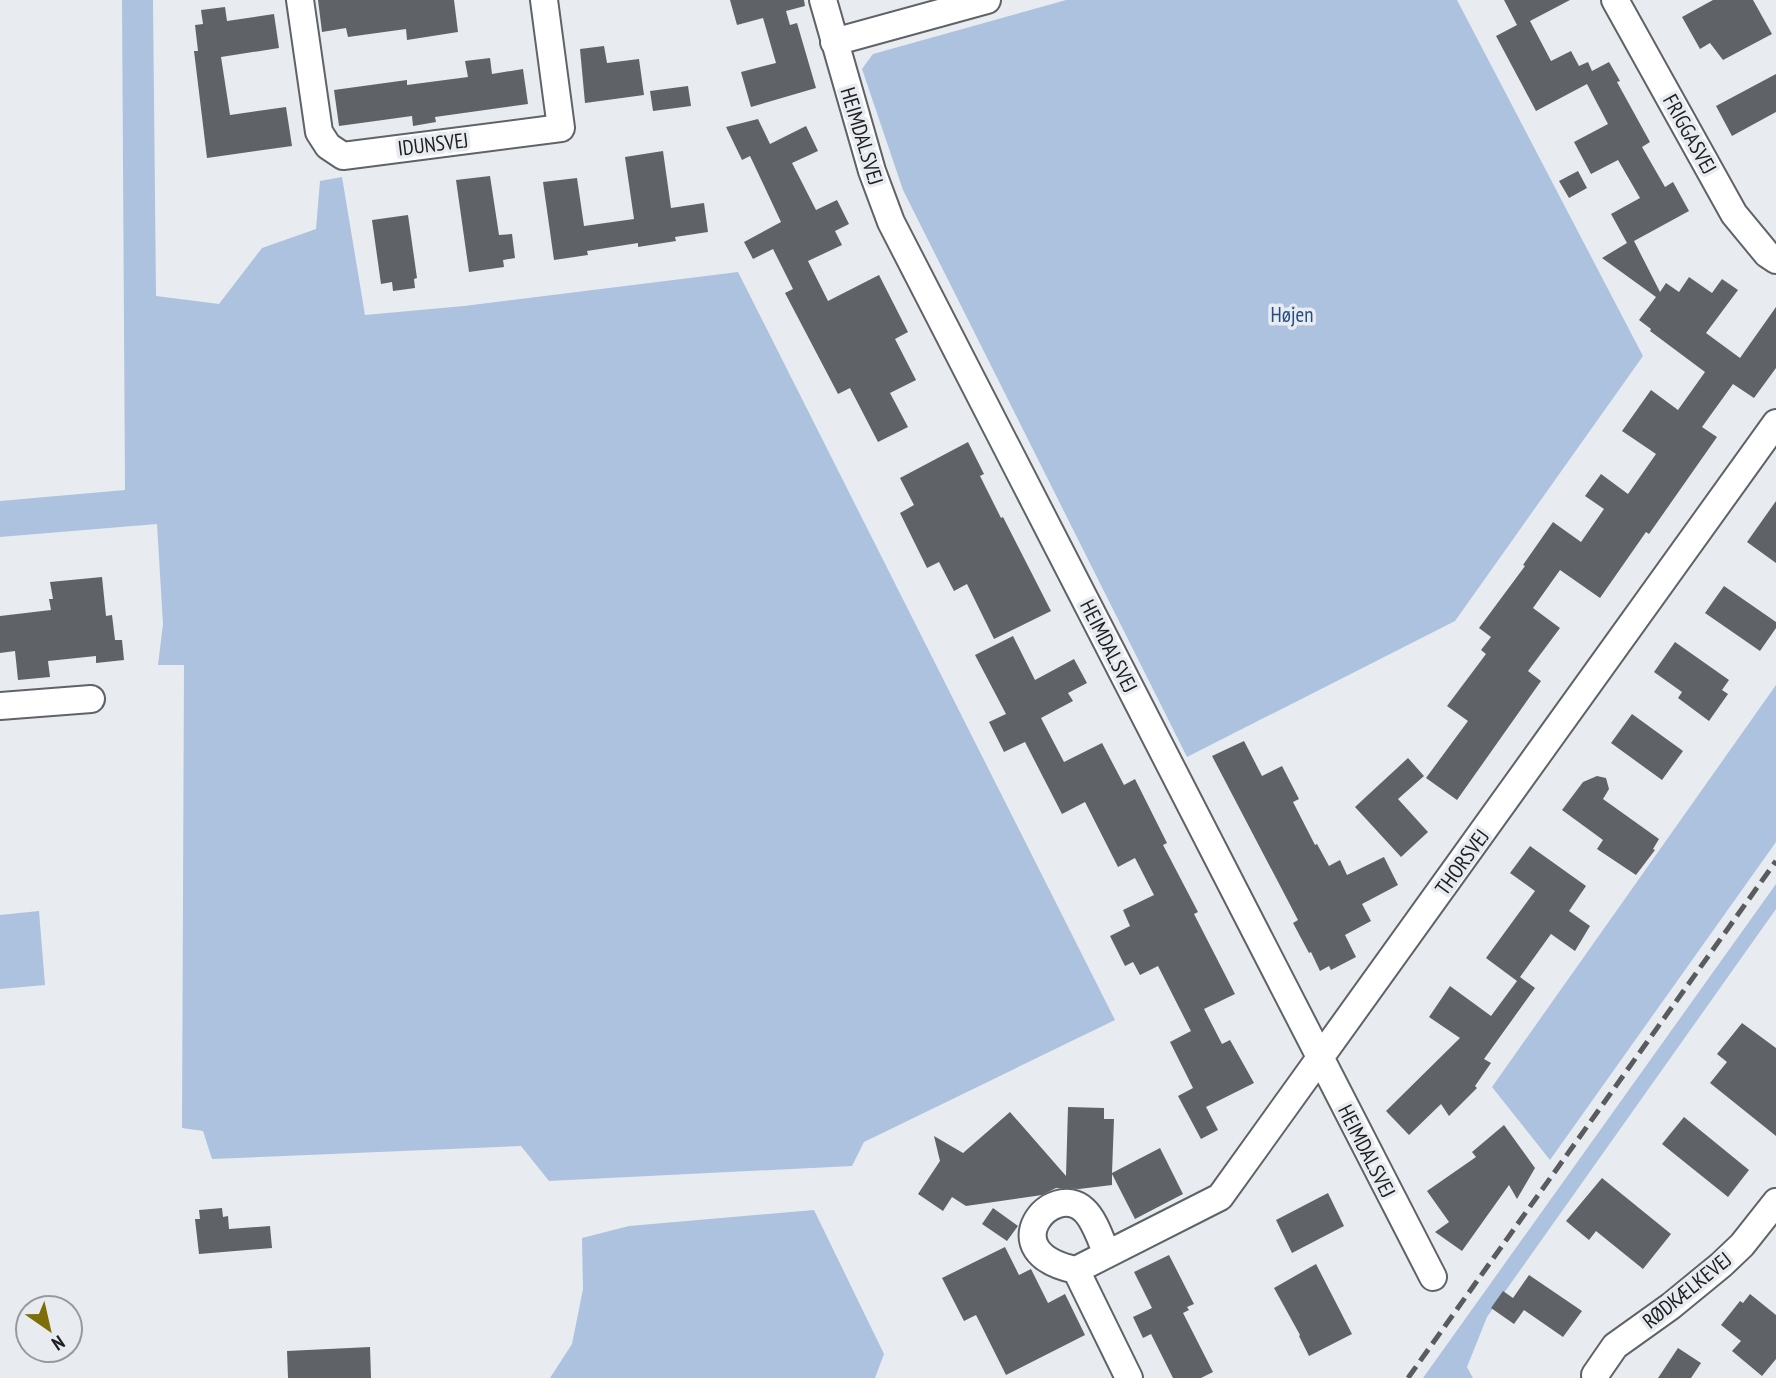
<svg xmlns="http://www.w3.org/2000/svg" width="1776" height="1378" viewBox="0 0 1776 1378" font-family="'PT Sans Narrow',sans-serif">
	<style>
		.green { fill: #adc2de }
		.building { fill: #5f6267 }
		.lines { fill: none; stroke-linecap: round; stroke-linejoin: round }
		.minor-casing { stroke: #5f6267; stroke-width: 30 }
		.minor { stroke: #fff; stroke-width: 26 }
		.rail { stroke: #595b5e; stroke-width: 5; stroke-dasharray: 14 7; stroke-linecap: butt }
		.labels { text-anchor: middle; dominant-baseline: central; stroke-width: 7; stroke-linejoin: round; paint-order: stroke }
		.street-label { font-size: 21px; fill: #1d1e20; stroke: #e8ecf1 }
		.park-label { font-size: 21px; fill: #254d81; stroke: #e8ecf1 }
	</style>
	<rect width="100%" height="100%" fill="#e8ecf1"/>
	<path class="green" d="M 122,0 L 153,0 L 156,296 L 219,304 L 262,248 L 316,229 L 320,181 L 342,177 L 365,315 L 464,306 L 738,272 L 1115,1020 L 864,1142 L 852,1166 L 549,1181 L 521,1146 L 212,1159 L 203,1131 L 182,1128 L 184,665 L 158,665 L 163,624 L 157,524 L 0,537 L 0,501 L 125,490 Z
		M 1066,0 L 1457,0 L 1643,356 L 1455,621 L 1187,757 L 903,190 L 862,69 L 873,54 Z
		M 1776,685 L 1776,842 L 1550,1160 L 1492,1087 Z
		M 1776,884 L 1776,909 L 1487,1317 L 1467,1367 L 1473,1378 L 1423,1378 Z
		M 39,911 L 45,985 L 0,989 L 0,915 Z
		M 814,1210 L 884,1354 L 875,1378 L 550,1378 L 572,1344 L 583,1289 L 582,1238 L 629,1226 Z"/>
	<path class="building" d="M 318,0 L 454,0 L 458,32 L 407,40 L 406,29 L 348,37 L 346,28 L 322,32 Z
		M 730,0 L 804,0 L 805,6 L 786,11 L 790,25 L 797,23 L 816,88 L 751,107 L 741,72 L 776,63 L 763,18 L 737,25 Z
		M 1504,0 L 1570,0 L 1530,21 L 1551,61 L 1571,51 L 1579,66 L 1588,62 L 1592,71 L 1609,62 L 1620,81 L 1617,82 L 1650,142 L 1642,147 L 1665,187 L 1673,182 L 1689,211 L 1634,241 L 1660,292 L 1666,283 L 1679,292 L 1689,277 L 1712,293 L 1722,279 L 1738,290 L 1706,333 L 1740,358 L 1776,307 L 1776,368 L 1754,398 L 1733,384 L 1702,427 L 1717,437 L 1649,534 L 1646,532 L 1600,598 L 1560,570 L 1533,608 L 1560,628 L 1528,671 L 1541,681 L 1457,800 L 1426,778 L 1468,721 L 1447,706 L 1486,654 L 1481,650 L 1491,637 L 1479,628 L 1525,566 L 1523,565 L 1553,522 L 1581,542 L 1604,509 L 1585,496 L 1601,474 L 1628,494 L 1656,454 L 1622,431 L 1651,390 L 1678,410 L 1705,372 L 1650,331 L 1651,329 L 1639,320 L 1656,297 L 1602,258 L 1627,243 L 1611,214 L 1640,198 L 1618,160 L 1591,174 L 1574,142 L 1608,124 L 1587,84 L 1536,111 L 1496,36 L 1517,25 Z
		M 1713,0 L 1753,0 L 1772,34 L 1723,60 L 1710,43 L 1700,49 L 1682,17 Z
		M 225,7 L 227,21 L 274,14 L 279,48 L 221,57 L 230,115 L 286,107 L 292,146 L 207,158 L 194,51 L 198,51 L 195,25 L 203,24 L 201,10 Z
		M 604,46 L 607,63 L 639,59 L 644,95 L 585,103 L 580,49 Z
		M 490,58 L 492,74 L 523,69 L 528,104 L 435,117 L 436,122 L 413,126 L 412,116 L 339,126 L 334,90 L 407,80 L 407,85 L 468,77 L 465,61 Z
		M 1776,74 L 1776,112 L 1732,136 L 1716,106 Z
		M 688,86 L 691,106 L 653,111 L 650,91 Z
		M 758,119 L 770,144 L 806,126 L 818,151 L 792,163 L 816,210 L 837,200 L 849,224 L 835,231 L 842,245 L 808,261 L 828,301 L 879,275 L 908,332 L 895,339 L 916,380 L 890,393 L 908,427 L 878,442 L 850,388 L 838,394 L 785,293 L 793,289 L 773,249 L 753,259 L 744,242 L 781,222 L 750,156 L 742,160 L 726,127 Z
		M 663,151 L 671,208 L 704,203 L 708,232 L 675,237 L 676,241 L 638,247 L 638,243 L 587,251 L 588,255 L 554,260 L 543,182 L 577,178 L 584,226 L 634,219 L 625,157 Z
		M 1578,171 L 1587,188 L 1569,198 L 1559,181 Z
		M 490,176 L 499,235 L 512,234 L 515,258 L 503,260 L 504,267 L 469,272 L 456,180 Z
		M 408,215 L 417,278 L 414,279 L 415,288 L 393,291 L 392,282 L 381,284 L 372,220 Z
		M 968,442 L 984,474 L 980,476 L 1001,518 L 1003,517 L 1051,611 L 994,639 L 967,584 L 954,591 L 939,562 L 927,568 L 900,513 L 914,505 L 900,478 Z
		M 1776,501 L 1776,563 L 1747,542 Z
		M 102,577 L 106,616 L 112,615 L 115,640 L 122,640 L 124,660 L 96,663 L 96,656 L 48,661 L 50,677 L 18,680 L 15,651 L 0,653 L 0,616 L 51,610 L 49,599 L 53,599 L 50,582 Z
		M 1724,586 L 1776,622 L 1776,628 L 1760,651 L 1705,613 Z
		M 1013,636 L 1035,680 L 1074,659 L 1087,683 L 1068,693 L 1073,701 L 1041,718 L 1064,762 L 1102,743 L 1124,785 L 1135,779 L 1167,843 L 1163,845 L 1198,912 L 1194,914 L 1235,994 L 1204,1009 L 1222,1044 L 1230,1040 L 1254,1083 L 1206,1107 L 1218,1130 L 1201,1139 L 1178,1096 L 1193,1088 L 1170,1042 L 1191,1031 L 1158,966 L 1140,975 L 1133,962 L 1125,966 L 1110,936 L 1130,926 L 1123,910 L 1154,895 L 1135,858 L 1118,867 L 1085,802 L 1062,814 L 1025,742 L 1004,752 L 989,722 L 1006,714 L 975,655 Z
		M 1675,642 L 1729,680 L 1722,690 L 1728,694 L 1709,721 L 1678,698 L 1682,692 L 1654,672 Z
		M 1632,714 L 1683,751 L 1662,780 L 1611,743 Z
		M 1244,741 L 1262,776 L 1282,766 L 1299,799 L 1293,802 L 1315,845 L 1317,844 L 1329,866 L 1340,860 L 1347,875 L 1384,857 L 1398,885 L 1362,904 L 1371,921 L 1345,935 L 1356,957 L 1331,970 L 1329,966 L 1320,971 L 1311,952 L 1309,953 L 1293,923 L 1298,920 L 1212,756 Z
		M 1408,758 L 1424,776 L 1398,799 L 1428,832 L 1401,857 L 1355,807 Z
		M 1597,776 L 1606,778 L 1609,789 L 1603,799 L 1659,839 L 1653,849 L 1655,850 L 1636,875 L 1597,849 L 1603,840 L 1562,810 L 1583,782 Z
		M 1530,846 L 1586,886 L 1569,911 L 1590,926 L 1575,951 L 1551,934 L 1520,977 L 1535,988 L 1484,1059 L 1491,1063 L 1475,1086 L 1477,1088 L 1449,1116 L 1441,1104 L 1409,1135 L 1386,1111 L 1460,1038 L 1429,1017 L 1450,986 L 1491,1016 L 1517,981 L 1486,958 L 1535,891 L 1510,873 Z
		M 1742,1023 L 1776,1048 L 1776,1136 L 1710,1083 L 1727,1062 L 1717,1054 Z
		M 1068,1107 L 1104,1108 L 1104,1119 L 1114,1119 L 1112,1173 L 1160,1148 L 1183,1194 L 1135,1219 L 1112,1174 L 1112,1185 L 1079,1189 L 1056,1188 L 1042,1195 L 966,1206 L 952,1197 L 943,1211 L 918,1194 L 940,1161 L 934,1136 L 963,1153 L 1010,1112 L 1066,1176 Z
		M 1684,1117 L 1749,1170 L 1728,1197 L 1662,1144 Z
		M 1504,1125 L 1535,1168 L 1517,1199 L 1509,1185 L 1462,1251 L 1435,1232 L 1449,1222 L 1427,1191 L 1476,1157 L 1472,1152 Z
		M 1602,1178 L 1671,1234 L 1643,1269 L 1596,1231 L 1589,1240 L 1566,1221 Z
		M 1328,1193 L 1344,1226 L 1292,1253 L 1276,1220 Z
		M 222,1208 L 223,1217 L 228,1216 L 229,1229 L 270,1226 L 272,1248 L 199,1254 L 195,1219 L 200,1219 L 199,1210 Z
		M 993,1208 L 1018,1226 L 1007,1241 L 982,1224 Z
		M 1005,1247 L 1019,1275 L 1031,1269 L 1048,1303 L 1065,1294 L 1085,1335 L 1006,1375 L 976,1315 L 964,1321 L 942,1278 Z
		M 1169,1255 L 1194,1304 L 1187,1307 L 1189,1310 L 1183,1313 L 1213,1372 L 1201,1378 L 1173,1378 L 1151,1334 L 1143,1338 L 1133,1317 L 1152,1308 L 1134,1272 Z
		M 1316,1264 L 1352,1334 L 1309,1356 L 1299,1336 L 1300,1335 L 1274,1288 Z
		M 1529,1275 L 1582,1311 L 1563,1337 L 1524,1310 L 1514,1324 L 1491,1308 L 1503,1291 L 1513,1298 Z
		M 1750,1294 L 1776,1315 L 1776,1359 L 1762,1376 L 1732,1351 L 1741,1341 L 1721,1325 L 1740,1301 L 1743,1303 Z
		M 370,1347 L 371,1378 L 288,1378 L 287,1351 Z
		M 1678,1348 L 1701,1363 L 1691,1378 L 1658,1378 Z"/>
	<g class="lines">
		<g class="minor-casing">
			<path id="minor" d="M 300,0 L 319,132 L 328,146 L 343,156 L 561,128 L 544,0
				M 823,0 L 872,171 L 891,222 L 1433,1277
				M 1615,0 L 1734,214 L 1767,254 L 1776,260
				M 834,42 L 987,0
				M 0,706 L 91,699
				M 1076,1270 C 990,1252 1053,1180 1084,1210 C 1095,1220 1101,1241 1107,1254
				M 1595,1375 L 1615,1346 L 1671,1306 L 1721,1265 L 1742,1245 L 1776,1202
				M 1129,1378 L 1076,1270 L 1220,1197 L 1776,423"/>
		</g>
		<use href="#minor" class="minor"/>
		<path class="rail" d="M 1408,1378 L 1776,861"/>
	</g>
	<g class="labels">
		<g class="street-label">
			<text transform="translate(1690 134) rotate(61)">FRIGGASVEJ</text>
			<text transform="translate(862 136) rotate(73)">HEIMDALSVEJ</text>
			<text transform="translate(433 144) rotate(-7)">IDUNSVEJ</text>
			<text transform="translate(1109 646) rotate(63)">HEIMDALSVEJ</text>
			<text transform="translate(1462 862) rotate(-54)">THORSVEJ</text>
			<text transform="translate(1367 1151) rotate(63)">HEIMDALSVEJ</text>
			<text transform="translate(1687 1290) rotate(-39)">RØDKÆLKEVEJ</text>
		</g>
		<g class="park-label">
			<text x="1292" y="314">Højen</text>
		</g>
	</g>
	<g transform="translate(49 1329) rotate(146)"><circle r="33" fill="#e8ecf1" stroke="#979a9d" stroke-width="2"/>
	<path d="M0-5L12 26L0 18L-12 26Z" fill="#7e6e0a"/>
	<text y="-10" font-size="19" font-weight="bold" text-anchor="middle" fill="#1d1e20">N</text>
	</g>
</svg>
